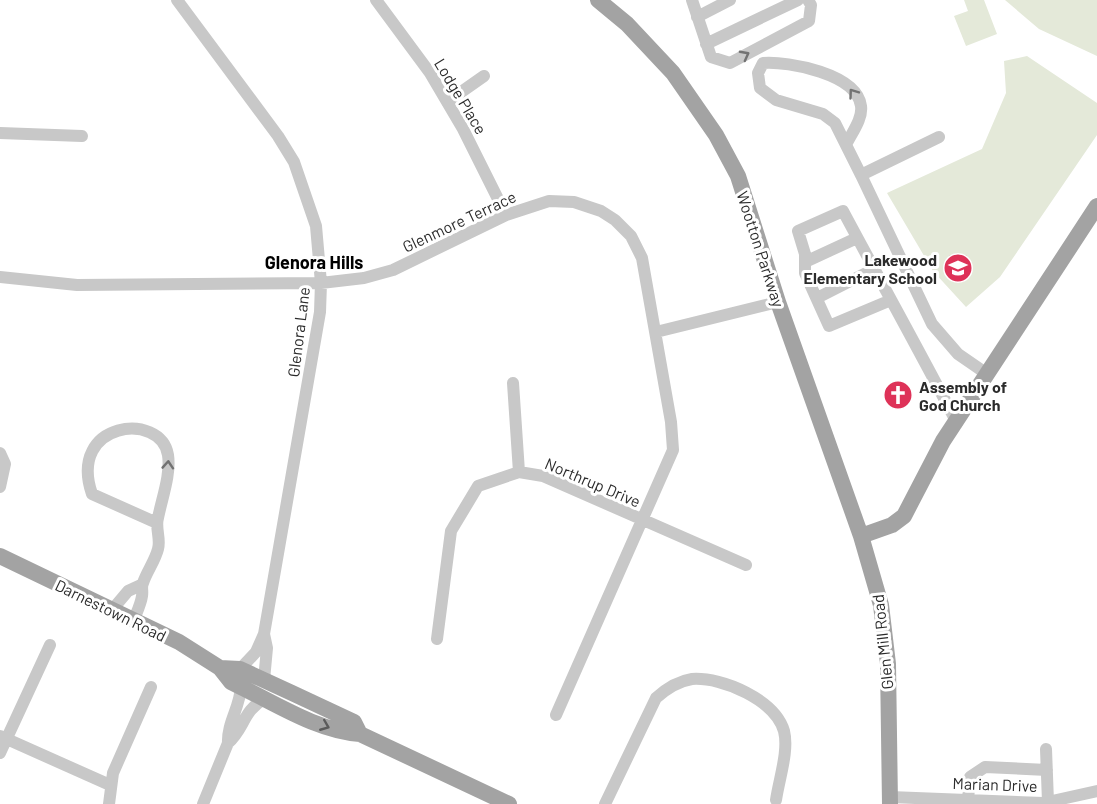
<svg xmlns="http://www.w3.org/2000/svg" width="1097" height="804" viewBox="0 0 1097 804" font-family="Barlow,sans-serif">
	<style>
		.green { fill: #e4e9d9 }
		.lines { fill: none; stroke-linecap: round; stroke-linejoin: round }
		.minor { stroke: #c8c8c8; stroke-width: 12 }
		.major { stroke: #a3a3a3; stroke-width: 16 }
		.oneway { stroke: #727272 }
		.oneway2 { stroke: #5b5b5b }
		.labels { text-anchor: middle; dominant-baseline: central; stroke-width: 6; stroke-linejoin: round; paint-order: stroke }
		.street-label { font-size: 16px; fill: #2b2b2b; stroke: #fff }
		.poi-label { font-size: 16px; font-weight: bold; fill: #2b2b2b; stroke: #fff; text-anchor: end }
		.neighbourhood-label { font-size: 18px; font-weight: bold; fill: #000; stroke: #fff }
	</style>
	<rect width="100%" height="100%" fill="#fff"/>
	<path class="green" d="M 964,0 L 984,0 L 997,34 L 966,46 L 954,16 L 968,11 Z
		M 1005,0 L 1097,0 L 1097,56 L 1039,29 Z
		M 1027,56 L 1097,103 L 1097,135 L 1000,277 L 966,307 L 933,271 L 887,193 L 982,149 L 1006,93 L 1004,61 Z"/>
	<g class="lines">
		<path class="minor" d="M 177,0 L 278,136 L 294,162 L 316,226 L 321,283 L 320,312 L 264,634 L 256,652 L 240,669
			M 376,0 L 430,73 L 463,129 L 506,215
			M 692,0 L 711,57 L 730,63 L 809,21 L 811,5 L 808,0
			M 697,17 L 730,0
			M 706,44 L 798,0
			M 447,102 L 484,76
			M 0,133 L 82,136
			M 939,137 L 861,175 L 932,324 L 958,354 L 987,374
			M 846,145 C 851,134 863,119 861,106 C 857,74 789,61 763,63 L 758,73 L 760,88 L 776,100 L 823,114 L 835,123 L 861,175
			M 805,262 L 857,238
			M 0,277 L 77,285 L 321,283 L 364,278 L 393,270 L 506,215 L 549,201 L 574,202 L 601,211 L 615,220 L 631,236 L 642,258 L 671,422 L 673,450 L 556,715
			M 817,298 L 874,269
			M 891,300 L 829,326 L 805,273 L 805,254 L 798,231 L 843,211 C 881,282 920,352 957,423
			M 656,332 L 778,302
			M 513,383 L 519,472
			M 0,453 L 5,464 L 0,487
			M 112,610 L 128,591 L 141,585
			M 133,622 C 136,614 141,604 142,596 C 143,591 141,587 143,583 C 147,571 155,561 158,549 C 161,539 155,528 158,518 C 162,498 171,474 168,455 C 161,411 67,421 92,494 L 157,523
			M 437,639 L 451,531 L 478,486 L 519,472 L 543,476 L 746,565
			M 264,680 L 267,648 L 264,634
			M 0,736 L 110,785
			M 228,743 C 227,723 240,707 241,687
			M 1046,749 L 1048,802
			M 0,753 L 50,645
			M 890,797 L 1043,803 L 1097,791
			M 968,800 L 970,777 L 985,767 L 1047,770
			M 109,804 L 113,773 L 151,687
			M 203,804 L 228,743 C 245,728 242,712 265,698
			M 605,804 L 656,698 C 666,689 679,681 692,679 C 723,677 775,700 784,731 C 789,751 779,779 776,800"/>
		<path class="major" d="M 598,0 L 627,24 L 673,73 L 716,135 L 738,176 L 778,302 L 861,536 L 881,605 L 888,664 L 890,804
			M 861,536 L 892,525 L 904,516 L 943,441 L 1097,206
			M 0,556 L 179,642 L 220,668 L 231,682 L 241,687 C 278,705 318,731 360,734 L 509,804
			M 220,668 L 240,669 L 292,693 L 354,722 L 360,734"/>
	</g>
	<defs><path id="oneway-chevron" d="M-2-3.5L2.5 0L-2 3.5" fill="none" stroke-width="1.6" stroke-linecap="round" stroke-linejoin="round" transform="scale(1.5)"/></defs>
	<g class="oneway">
		<use href="#oneway-chevron" transform="translate(745 55) rotate(-28)"/>
		<use href="#oneway-chevron" transform="translate(853 93) rotate(-126)"/>
		<use href="#oneway-chevron" transform="translate(168 465) rotate(-86)"/>
	</g>
	<use class="oneway2" href="#oneway-chevron" transform="translate(325 726) rotate(22)"/>
	<defs>
		<g id="school-disc" transform="scale(1.5)"><circle r="9.5" fill="#de3258" stroke="#fff"/><path d="M0-5L7-2L0 1L-7-2ZM-4 1L0 2.5L4 1V4Q0 6-4 4Z" fill="#fff"/></g>
		<g id="church-disc" transform="scale(1.5)"><circle r="9.5" fill="#de3258" stroke="#fff"/><path d="M-1.2-6h2.4v3.5h3.3v2.4h-3.3V6h-2.4V-.1h-3.3v-2.4h3.3Z" fill="#fff"/></g>
	</defs>
	<g fill-rule="evenodd">
		<use href="#school-disc" x="958" y="268"/>
		<use href="#church-disc" x="898" y="395"/>
	</g>
	<g class="labels">
		<g class="street-label">
			<text transform="translate(461 96) rotate(59)">Lodge Place</text>
			<text transform="translate(459 221) rotate(-25)">Glenmore Terrace</text>
			<text transform="translate(761 249) rotate(72)">Wootton Parkway</text>
			<text transform="translate(298 332) rotate(-83)">Glenora Lane</text>
			<text transform="translate(593 482) rotate(23)">Northrup Drive</text>
			<text transform="translate(111 610) rotate(26)">Darnestown Road</text>
			<text transform="translate(882 642) rotate(-96)">Glen Mill Road</text>
			<text transform="translate(995 784) rotate(2)">Marian Drive</text>
		</g>
		<g class="poi-label">
			<text x="937" y="259">Lakewood<tspan x="937" dy="18">Elementary School</tspan></text>
			<text x="919" y="386" text-anchor="start">Assembly of<tspan x="919" dy="18">God Church</tspan></text>
		</g>
		<g class="neighbourhood-label">
			<text x="314" y="262">Glenora Hills</text>
		</g>
	</g>
</svg>
